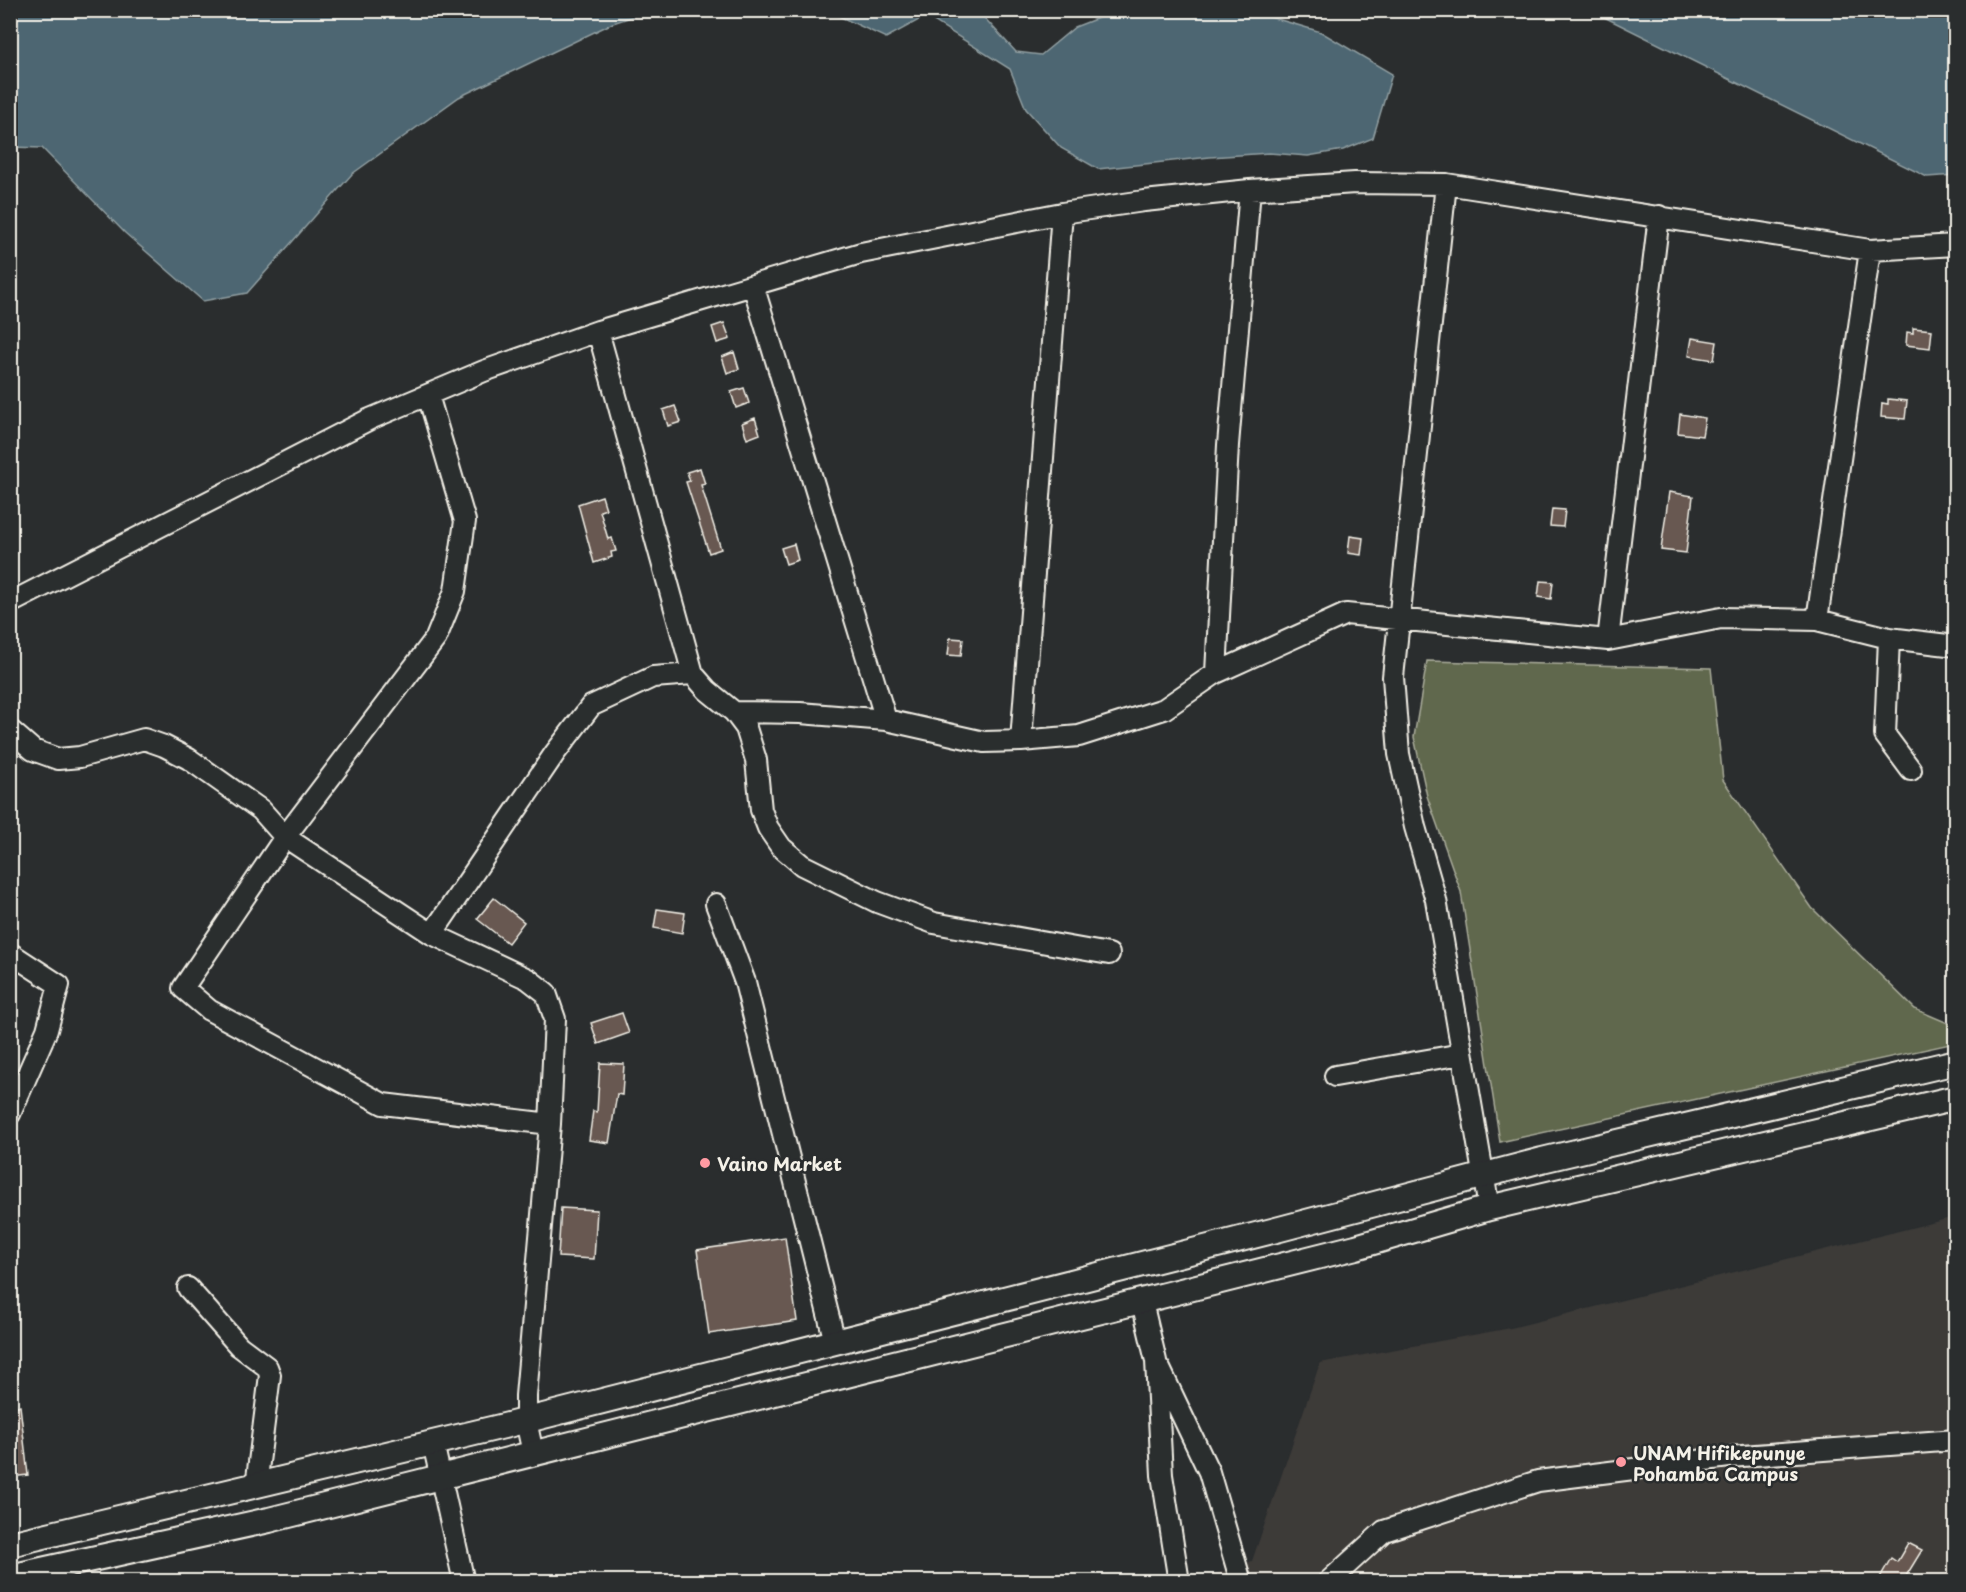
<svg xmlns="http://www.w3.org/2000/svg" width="1966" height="1592" viewBox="0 0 1966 1592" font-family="'Playpen Sans',sans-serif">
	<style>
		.built { fill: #3d3a38 }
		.green { fill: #61684e; stroke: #aaac9b; stroke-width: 1.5 }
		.water { fill: #4d6672; stroke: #909ea1; stroke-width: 1.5 }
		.building { fill: #685851; stroke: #f4f1e8; stroke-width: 1.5 }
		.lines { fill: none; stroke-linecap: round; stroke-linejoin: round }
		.minor-casing { stroke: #f4f1e8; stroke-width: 24 }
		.major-casing { stroke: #f4f1e8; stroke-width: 28 }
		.minor { stroke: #2a2d2e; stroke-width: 20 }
		.major { stroke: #2a2d2e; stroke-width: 24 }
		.poi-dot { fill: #ff9aa2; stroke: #2a2d2e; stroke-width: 2 }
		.labels { text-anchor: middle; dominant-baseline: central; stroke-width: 5; stroke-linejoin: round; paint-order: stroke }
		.poi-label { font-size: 18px; font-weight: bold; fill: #f4f1e8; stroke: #2a2d2e; text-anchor: start }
	</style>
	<rect width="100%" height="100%" fill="#2a2d2e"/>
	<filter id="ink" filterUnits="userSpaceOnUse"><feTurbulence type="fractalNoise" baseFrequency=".0167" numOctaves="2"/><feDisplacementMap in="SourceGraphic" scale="12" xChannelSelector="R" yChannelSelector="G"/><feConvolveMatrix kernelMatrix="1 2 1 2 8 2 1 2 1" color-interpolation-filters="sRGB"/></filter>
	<g filter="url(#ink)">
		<path class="built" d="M 1955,1217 L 1955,1581 L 1193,1582 L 1252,1561 L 1320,1363 L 1511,1328 Z"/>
		<path class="green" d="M 1427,661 L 1711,668 L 1723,780 L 1812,908 L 1915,1009 L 1955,1026 L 1955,1043 L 1500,1142 L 1461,892 L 1427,796 L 1414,737 Z"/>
		<path class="water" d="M 11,10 L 649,10 L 649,11 L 613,23 L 459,97 L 352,174 L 247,293 L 203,301 L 125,233 L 42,148 L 11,147 Z
			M 828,11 L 978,11 L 1016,52 L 1041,55 L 1075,27 L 1116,11 L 1250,11 L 1321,32 L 1392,74 L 1373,138 L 1343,150 L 1308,156 L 1269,153 L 1210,157 L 1098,169 L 1061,148 L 1026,109 L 1010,69 L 926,16 L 886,38 Z
			M 1592,11 L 1955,11 L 1955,175 L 1927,177 Z"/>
		<path class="building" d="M 724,323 L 730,339 L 717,343 L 712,327 Z
			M 1913,328 L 1932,330 L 1930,348 L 1906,345 L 1907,332 L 1913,333 Z
			M 1692,338 L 1717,342 L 1714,360 L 1689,356 Z
			M 734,352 L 739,369 L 727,373 L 722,357 Z
			M 744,388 L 749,403 L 736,408 L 731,392 Z
			M 1888,399 L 1907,401 L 1905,419 L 1881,417 L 1882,403 L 1888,404 Z
			M 675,406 L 681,422 L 668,426 L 663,410 Z
			M 1680,414 L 1705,418 L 1702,436 L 1678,433 Z
			M 755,418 L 760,434 L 747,439 L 742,423 Z
			M 700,468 L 705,484 L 701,485 L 721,549 L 709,553 L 686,482 L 690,481 L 687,472 Z
			M 1669,492 L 1693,496 L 1686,553 L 1661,550 Z
			M 602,496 L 606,509 L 600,511 L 608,539 L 612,538 L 616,551 L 611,552 L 612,557 L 594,563 L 578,504 Z
			M 1552,509 L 1565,510 L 1563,527 L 1550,526 Z
			M 1350,536 L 1363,538 L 1361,555 L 1348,553 Z
			M 794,544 L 798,560 L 786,564 L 781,548 Z
			M 1540,581 L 1553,582 L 1551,599 L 1538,597 Z
			M 950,638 L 963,639 L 961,656 L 948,655 Z
			M 494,898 L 524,922 L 508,943 L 477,919 Z
			M 657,909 L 685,913 L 682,933 L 654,928 Z
			M 622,1013 L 629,1033 L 598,1044 L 591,1023 Z
			M 600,1063 L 624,1064 L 622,1095 L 617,1094 L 609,1143 L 589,1140 L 593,1111 L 597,1112 Z
			M 561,1208 L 597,1210 L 594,1259 L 558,1257 Z
			M 785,1237 L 797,1321 L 709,1334 L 697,1250 Z
			M 10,1406 L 20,1406 L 28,1475 L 10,1477 Z
			M 1908,1543 L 1922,1550 L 1903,1581 L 1878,1581 L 1891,1558 L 1897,1562 Z"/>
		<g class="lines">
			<g class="minor-casing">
				<path id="minor" d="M 1446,184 L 1393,677 L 1399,754 L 1415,827 L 1436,900 L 1489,1208
					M 753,285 L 886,720
					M 598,331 L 693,674 L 707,690 L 734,712 L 800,713 L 886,720 L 984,742 L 1021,741 L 1079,736 L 1164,709 L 1216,673 L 1346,614 L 1608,640 L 1721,618 L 1817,620 L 1889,638 L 1956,646
					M 428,395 L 465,521 L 455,591 L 436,638 L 285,837 L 183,988 L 209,1010 L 383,1104 L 550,1124
					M 10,603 L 370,419 L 484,371 L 598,331 L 861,253 L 1062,213 L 1144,201 L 1250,190 L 1355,183 L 1446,184 L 1870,250 L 1956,245
					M 1817,620 L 1870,250
					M 1889,638 L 1885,735 L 1911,770
					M 1608,640 L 1659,216
					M 1216,673 L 1228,445 L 1250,190
					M 734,712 L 746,728 L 756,760 L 761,810 L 768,828 L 781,847 L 802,865 L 877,902 L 934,923 L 1109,954
					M 10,730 L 33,750 L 58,759 L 80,757 L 144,739 L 164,746 L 189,759 L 261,810 L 285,837 L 432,934 L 528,979 L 546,993 L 555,1019 L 550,1124 L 526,1396 L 526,1421 L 533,1453
					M 1021,741 L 1062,213
					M 716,904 L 745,982 L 835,1342
					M 432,934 L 555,753 L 591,706 L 653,677 L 693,674
					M 10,953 L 59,985 L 47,1030 L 10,1114
					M 1335,1076 L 1462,1054
					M 188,1288 L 239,1346 L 267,1367 L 270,1375 L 256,1486
					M 1142,1302 L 1156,1361 L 1162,1475 L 1179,1582
					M 1160,1369 L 1209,1472 L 1241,1582
					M 433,1443 L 464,1582
					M 1328,1582 L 1384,1531 L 1538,1481 L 1729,1457 L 1956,1440"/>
			</g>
			<g class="major-casing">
				<path id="major" d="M 10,1544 L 508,1425 L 1276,1230 L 1542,1160 L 1956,1062
					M 10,1577 L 269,1520 L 1356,1247 L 1489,1208 L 1956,1098"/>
			</g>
			<use href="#minor" class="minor"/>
			<use href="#major" class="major"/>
		</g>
	</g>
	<g class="poi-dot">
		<circle cx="705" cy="1163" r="6"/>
		<circle cx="1621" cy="1462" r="6"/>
	</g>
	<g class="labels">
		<g class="poi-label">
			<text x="717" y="1163">Vaino Market</text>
			<text x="1633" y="1452">UNAM Hifikepunye<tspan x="1633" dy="21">Pohamba Campus</tspan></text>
		</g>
	</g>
	<rect width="1966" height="1592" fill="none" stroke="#2a2d2e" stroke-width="36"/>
	<rect x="18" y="18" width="1930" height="1556" fill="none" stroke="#f4f1e8" stroke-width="2" filter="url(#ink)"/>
</svg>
